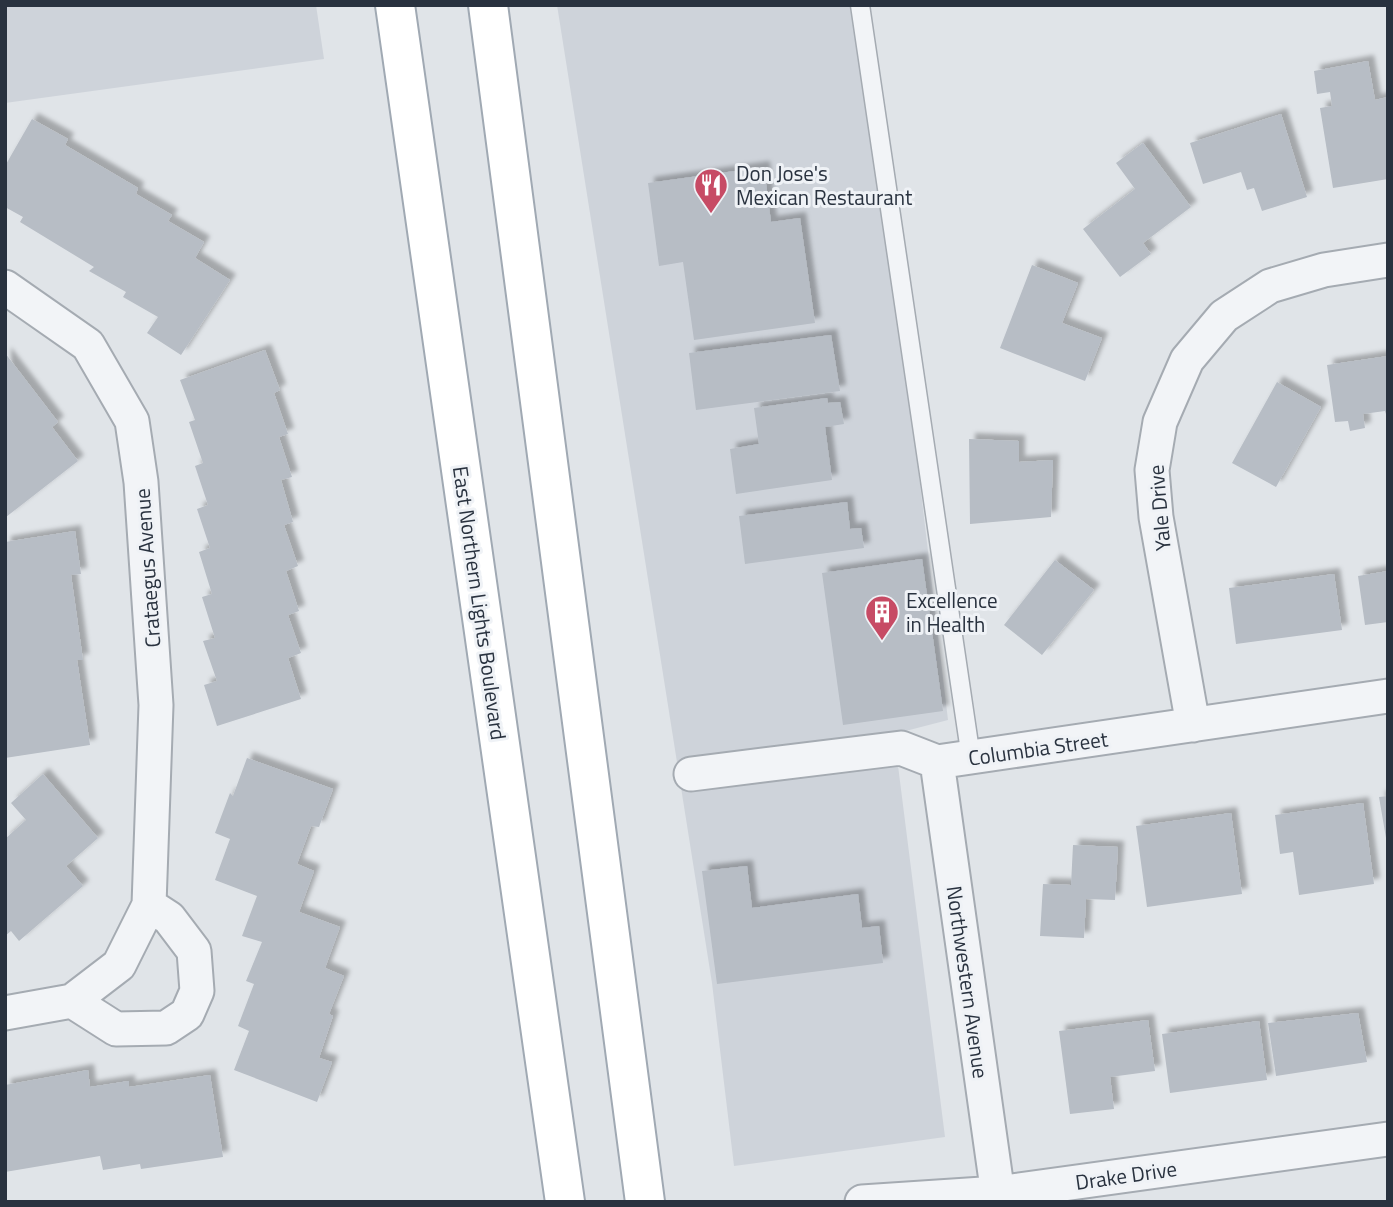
<svg xmlns="http://www.w3.org/2000/svg" width="1393" height="1207" viewBox="0 0 1393 1207" font-family="'Titillium Web',sans-serif">
	<style>
		.built { fill: #ced3da }
		.building { fill: #b7bdc5; filter: url(#shadow) }
		.lines { fill: none; stroke-linecap: round; stroke-linejoin: round }
		.service-casing { stroke: #a5abb2; stroke-width: 21 }
		.minor-casing { stroke: #a5abb2; stroke-width: 37 }
		.primary-casing { stroke: #a0a9b3; stroke-width: 42 }
		.service { stroke: #f2f4f7; stroke-width: 18 }
		.minor { stroke: #f2f4f7; stroke-width: 33 }
		.primary { stroke: #fff; stroke-width: 38 }
		.labels { text-anchor: middle; dominant-baseline: central; stroke-width: 6; stroke-linejoin: round; paint-order: stroke }
		.poi-label { font-size: 21px; fill: #29323f; stroke: #eff2f6; text-anchor: start }
		.street-label { font-size: 21px; fill: #29323f; stroke: #eff2f6 }
	</style>
	<defs>
		<filter id="shadow"><feDropShadow dx="6" dy="-6" stdDeviation="2" flood-color="#0004"/></filter>
	</defs>
	<rect width="100%" height="100%" fill="#e0e4e8"/>
	<path class="built" d="M 5,5 L 316,5 L 324,59 L 5,103 Z
		M 557,5 L 859,5 L 880,146 L 948,720 L 894,734 L 945,1137 L 734,1166 L 712,983 Z"/>
	<path class="building" d="M 1368,61 L 1375,100 L 1388,97 L 1388,179 L 1333,188 L 1320,108 L 1332,106 L 1330,92 L 1317,94 L 1314,71 Z
		M 1281,114 L 1307,197 L 1262,211 L 1254,188 L 1247,190 L 1241,172 L 1203,184 L 1190,143 Z
		M 32,119 L 68,139 L 65,145 L 138,188 L 136,194 L 172,215 L 168,221 L 204,242 L 195,258 L 230,280 L 181,355 L 147,333 L 158,317 L 123,297 L 126,292 L 89,271 L 94,267 L 20,222 L 23,217 L 5,207 L 5,166 Z
		M 1143,143 L 1191,207 L 1143,243 L 1151,254 L 1120,277 L 1083,229 L 1135,189 L 1116,163 Z
		M 764,167 L 771,222 L 800,218 L 815,323 L 694,340 L 683,262 L 659,266 L 648,183 Z
		M 1032,265 L 1078,283 L 1062,323 L 1102,338 L 1085,381 L 1000,348 Z
		M 831,335 L 840,391 L 696,410 L 689,353 Z
		M 265,350 L 280,390 L 274,393 L 288,434 L 279,437 L 292,477 L 281,480 L 293,522 L 284,525 L 298,566 L 286,571 L 299,611 L 288,615 L 301,653 L 288,658 L 301,699 L 217,726 L 204,685 L 217,681 L 203,641 L 215,638 L 202,597 L 212,594 L 199,552 L 210,548 L 197,509 L 208,505 L 195,466 L 203,463 L 189,422 L 195,420 L 180,380 Z
		M 5,353 L 58,422 L 52,427 L 78,461 L 6,517 Z
		M 1388,356 L 1388,420 L 1385,411 L 1363,414 L 1365,428 L 1350,431 L 1348,421 L 1335,422 L 1327,365 Z
		M 1277,382 L 1321,407 L 1276,487 L 1232,463 Z
		M 827,398 L 828,403 L 840,402 L 844,424 L 825,427 L 832,480 L 736,494 L 730,449 L 759,444 L 754,408 Z
		M 969,439 L 1019,441 L 1019,462 L 1053,460 L 1051,517 L 970,524 Z
		M 847,502 L 850,529 L 861,528 L 864,548 L 745,564 L 739,516 Z
		M 75,531 L 81,574 L 71,575 L 83,660 L 77,660 L 90,745 L 5,758 L 5,542 Z
		M 922,559 L 943,711 L 843,725 L 822,573 Z
		M 1055,560 L 1094,590 L 1042,655 L 1004,625 Z
		M 1388,571 L 1388,622 L 1365,625 L 1358,576 Z
		M 1334,574 L 1342,630 L 1236,644 L 1229,588 Z
		M 247,758 L 333,789 L 319,827 L 311,826 L 297,864 L 314,871 L 299,912 L 340,927 L 325,968 L 344,976 L 329,1014 L 333,1016 L 319,1058 L 332,1062 L 317,1102 L 234,1070 L 249,1031 L 238,1026 L 254,984 L 246,981 L 262,942 L 242,936 L 257,896 L 215,880 L 230,839 L 215,833 L 230,793 L 233,796 Z
		M 43,774 L 98,838 L 66,866 L 83,886 L 19,941 L 11,931 L 5,936 L 5,839 L 26,820 L 11,803 Z
		M 1388,796 L 1388,838 L 1386,838 L 1379,797 Z
		M 1363,803 L 1374,884 L 1299,895 L 1293,852 L 1280,854 L 1275,815 Z
		M 1231,813 L 1242,894 L 1147,907 L 1136,826 Z
		M 1073,845 L 1118,847 L 1115,900 L 1086,899 L 1084,938 L 1040,936 L 1043,884 L 1071,885 Z
		M 747,866 L 752,908 L 858,894 L 862,928 L 879,926 L 883,963 L 717,984 L 702,871 Z
		M 1358,1013 L 1367,1062 L 1276,1076 L 1268,1023 Z
		M 1148,1020 L 1155,1071 L 1110,1077 L 1114,1109 L 1070,1114 L 1059,1031 Z
		M 1259,1021 L 1267,1080 L 1170,1093 L 1162,1034 Z
		M 88,1070 L 90,1087 L 129,1081 L 129,1087 L 210,1075 L 223,1157 L 141,1169 L 140,1164 L 103,1170 L 100,1156 L 5,1172 L 5,1085 Z"/>
	<g class="lines">
		<g class="service-casing">
			<path id="service" d="M 860,5 L 971,758"/>
		</g>
		<g class="minor-casing">
			<path id="minor" d="M 5,287 L 88,345 L 132,421 L 141,482 L 156,705 L 149,905 L 119,965 L 72,1001 L 5,1013
				M 1193,725 L 1156,517 L 1152,470 L 1160,422 L 1187,360 L 1224,316 L 1270,286 L 1324,270 L 1388,260
				M 937,762 L 999,1202
				M 691,774 L 901,748 L 937,762 L 1388,696
				M 72,1001 L 116,1029 L 166,1028 L 187,1014 L 197,991 L 194,951 L 169,918 L 149,905
				M 862,1202 L 998,1193 L 1388,1139"/>
		</g>
		<g class="primary-casing">
			<path id="primary" d="M 395,5 L 565,1202
				M 488,5 L 645,1202"/>
		</g>
		<use href="#service" class="service"/>
		<use href="#minor" class="minor"/>
		<use href="#primary" class="primary"/>
	</g>
	<defs>
		<g id="restaurant-pin" transform="scale(1.75)"><path d="M0 17L-7.5 6A9.5 9.5 0 1 1 7.5 6Z" fill="#c74b65" stroke="#eff2f6"/><path d="M-5-6h1v4h1v-4h1v4h1v-4h1v5L-1.5 .5V6h-2V.5L-5-1ZM5-6V6H3V1.5H1.5Q1.5-4 5-6Z" fill="#fff"/></g>
		<g id="building-pin" transform="scale(1.75)"><path d="M0 17L-7.5 6A9.5 9.5 0 1 1 7.5 6Z" fill="#c74b65" stroke="#eff2f6"/><path d="M-4-6H4V6H1V3H-1V6H-4ZM-2.5-4.3h1.7v1.8h-1.7ZM.8-4.3h1.7v1.8H.8ZM-2.5-1h1.7V.8h-1.7ZM.8-1h1.7V.8H.8Z" fill="#fff"/></g>
	</defs>
	<g fill-rule="evenodd">
		<use href="#restaurant-pin" x="711" y="185"/>
		<use href="#building-pin" x="882" y="612"/>
	</g>
	<g class="labels">
		<g class="poi-label">
			<text x="736" y="173">Don Jose's<tspan x="736" dy="24">Mexican Restaurant</tspan></text>
			<text x="906" y="600">Excellence<tspan x="906" dy="24">in Health</tspan></text>
		</g>
		<g class="street-label">
			<text transform="translate(1159 508) rotate(-95)">Yale Drive</text>
			<text transform="translate(147 568) rotate(-94)">Crataegus Avenue</text>
			<text transform="translate(480 603) rotate(82)">East Northern Lights Boulevard</text>
			<text transform="translate(1038 748) rotate(-8)">Columbia Street</text>
			<text transform="translate(968 982) rotate(82)">Northwestern Avenue</text>
			<text transform="translate(1126 1175) rotate(-8)">Drake Drive</text>
		</g>
	</g>
	<rect width="1393" height="1207" fill="none" stroke="#29323f" stroke-width="14"/>
</svg>
